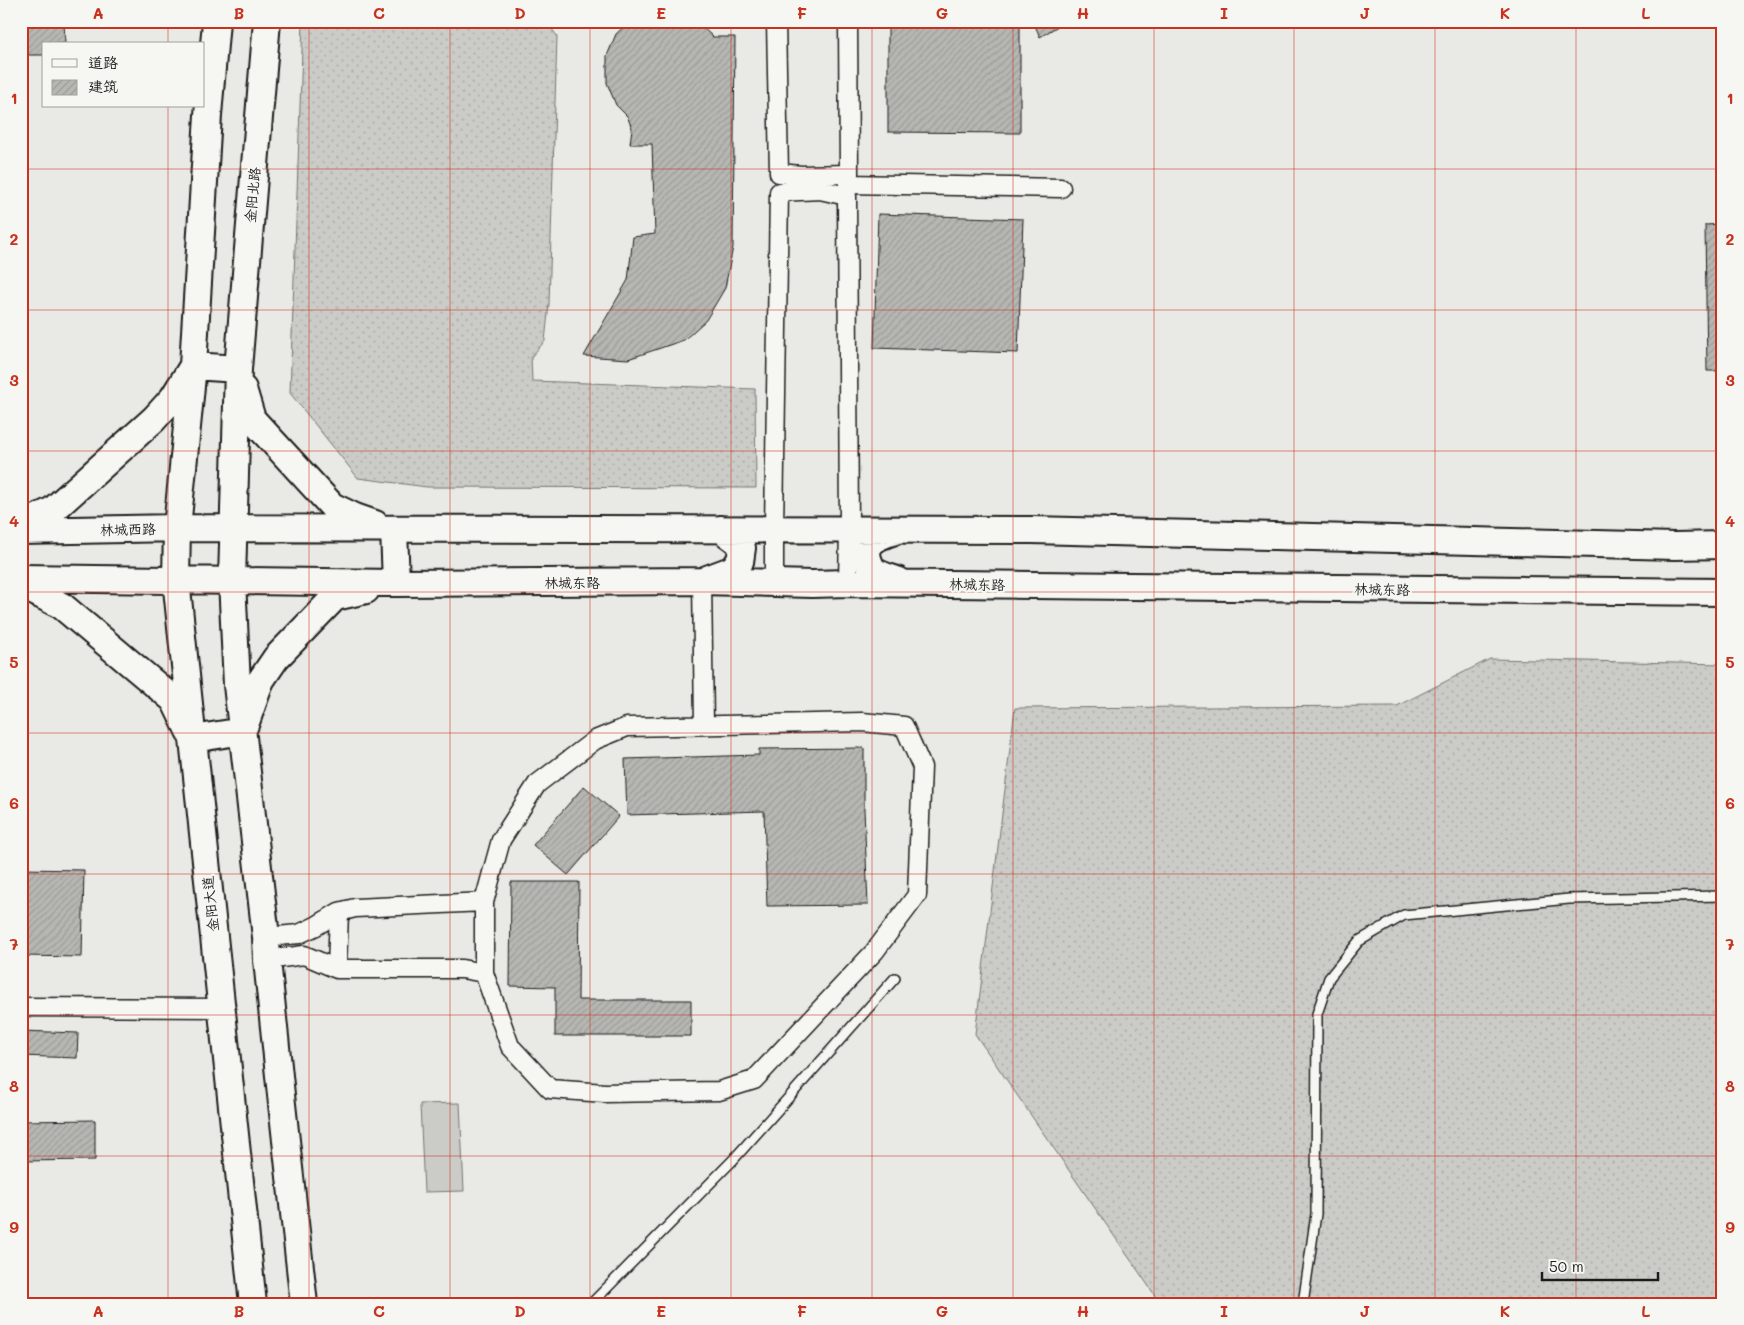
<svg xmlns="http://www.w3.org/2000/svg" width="1744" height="1325" viewBox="0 0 1744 1325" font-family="Mali,'LXGW WenKai TC',sans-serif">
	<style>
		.grass { fill: url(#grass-dots); stroke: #747472 }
		.garden { fill: #cbcbc7; stroke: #747472 }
		.building { fill: url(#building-hatch); stroke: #1c1c1c }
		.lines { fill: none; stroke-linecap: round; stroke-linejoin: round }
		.lane-casing { stroke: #1c1c1c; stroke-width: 12 }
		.street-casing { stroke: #1c1c1c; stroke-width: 21 }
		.primary-casing { stroke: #1c1c1c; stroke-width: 30 }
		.lane { stroke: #f6f6f2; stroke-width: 9 }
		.street { stroke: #f6f6f2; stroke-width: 18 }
		.primary { stroke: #f6f6f2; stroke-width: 26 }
		.grid { fill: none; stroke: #c8321e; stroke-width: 1; stroke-opacity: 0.55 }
		.labels { text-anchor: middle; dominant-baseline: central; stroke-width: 4.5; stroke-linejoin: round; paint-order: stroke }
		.street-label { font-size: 14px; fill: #1c1c1c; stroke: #f6f6f2 }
		.neatline { fill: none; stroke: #c8321e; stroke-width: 2 }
		.grid-label { font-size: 16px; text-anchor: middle; font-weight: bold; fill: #c8321e }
	</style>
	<defs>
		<pattern id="grass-dots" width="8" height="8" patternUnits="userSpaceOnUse" patternTransform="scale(1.25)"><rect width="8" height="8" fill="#cbcbc7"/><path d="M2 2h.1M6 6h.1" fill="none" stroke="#aeaeaa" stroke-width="1.8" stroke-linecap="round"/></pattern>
		<pattern id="building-hatch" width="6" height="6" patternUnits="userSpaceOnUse" patternTransform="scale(1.25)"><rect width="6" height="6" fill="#b6b6b3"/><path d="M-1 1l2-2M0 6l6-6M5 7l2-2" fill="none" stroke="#9c9c99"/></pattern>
	</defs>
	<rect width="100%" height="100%" fill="#e9e9e5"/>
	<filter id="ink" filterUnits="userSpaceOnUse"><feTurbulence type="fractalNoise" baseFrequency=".02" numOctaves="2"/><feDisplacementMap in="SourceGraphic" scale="10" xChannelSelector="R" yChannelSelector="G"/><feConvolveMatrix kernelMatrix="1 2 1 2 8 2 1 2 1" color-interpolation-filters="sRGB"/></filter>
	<g filter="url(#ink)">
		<path class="grass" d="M 303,21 L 546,21 L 557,36 L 549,304 L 545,341 L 531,357 L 532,381 L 755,389 L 756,488 L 427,487 L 358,478 L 290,393 Z
			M 1490,659 L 1723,664 L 1723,1304 L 1161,1304 L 975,1034 L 1015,708 L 1397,706 Z"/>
		<path class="garden" d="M 460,1103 L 464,1191 L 424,1192 L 420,1104 Z"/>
		<path class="building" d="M 21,21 L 64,21 L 65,44 L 44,44 L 44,55 L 21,55 Z
			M 630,21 L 691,21 L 701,26 L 713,37 L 735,37 L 733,247 L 725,288 L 706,320 L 684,340 L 628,359 L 584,356 L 628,280 L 633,237 L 655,234 L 652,144 L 630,144 L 632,128 L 627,116 L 616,105 L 607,83 L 607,56 L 616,34 Z
			M 888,21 L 1020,21 L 1020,133 L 888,132 Z
			M 1033,21 L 1066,21 L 1040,37 Z
			M 878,214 L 1023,219 L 1018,353 L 874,348 Z
			M 1723,224 L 1723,371 L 1707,371 L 1705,225 Z
			M 864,748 L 864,809 L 868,905 L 767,906 L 764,811 L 627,815 L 625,759 L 759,755 L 759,749 Z
			M 584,786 L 619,816 L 568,875 L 533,845 Z
			M 21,869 L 84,870 L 82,957 L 21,956 Z
			M 511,882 L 579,882 L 578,1000 L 691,1000 L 691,1036 L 555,1036 L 555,987 L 510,986 Z
			M 21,1031 L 78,1033 L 77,1058 L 21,1056 Z
			M 95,1120 L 95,1160 L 21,1161 L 21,1121 Z"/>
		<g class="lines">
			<g class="lane-casing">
				<path id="lane" d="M 591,1304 L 733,1160 L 895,978
					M 1303,1304 L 1316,1214 L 1317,1014 L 1329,978 L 1359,941 L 1404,915 L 1569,899 L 1723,896"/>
			</g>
			<g class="street-casing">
				<path id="street" d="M 776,21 L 779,173 L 801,175 L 849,174 L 848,21
					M 848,184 L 1061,188
					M 702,581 L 704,725
					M 774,583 L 774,529 L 779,192 L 820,190 L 847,196 L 849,529 L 848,583
					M 862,722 L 904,726 L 922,767 L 917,895 L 875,951 L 754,1080 L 719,1091 L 605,1093 L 550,1089 L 510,1046 L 484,973 L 484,902 L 501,840 L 537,784 L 595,740 L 627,727 Z
					M 266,937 L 299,934 L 316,926 L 339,912 L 355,908 L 484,902
					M 267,960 L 304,955 L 337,969 L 462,969 L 484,973
					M 337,969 L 339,912
					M 21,1007 L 221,1008"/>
			</g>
			<g class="primary-casing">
				<path id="primary" d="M 267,21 L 238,369 L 232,580 L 237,685 L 266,937 L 267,960 L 281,1095 L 304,1304
					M 193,366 L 238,369
					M 243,389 L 252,419 L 332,506 L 355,517 L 375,524
					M 21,526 L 53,510 L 154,419 L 173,398 L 191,369
					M 394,530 L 396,583
					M 898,530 C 884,535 863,539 868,559 C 869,563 871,567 873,570 C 879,575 892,578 899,581
					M 21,531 L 177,528 L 1032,530 L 1675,546 L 1723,545
					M 21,578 L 396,583 L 702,581 L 812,584 L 848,583 L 1723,592
					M 707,579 L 731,570 L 740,562 L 742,548 L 740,543 L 721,529
					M 21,585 L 62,606 L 174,700 L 193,739 L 253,1304
					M 191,723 L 176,579 L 177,528 L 193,366 L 208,115 L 216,21
					M 245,725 L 261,680 L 276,658 L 335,597 L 366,590
					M 193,739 L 243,731"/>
			</g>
			<use href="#lane" class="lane"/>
			<use href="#street" class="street"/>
			<use href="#primary" class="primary"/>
		</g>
	</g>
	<path class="grid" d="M 168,21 L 168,44M 309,21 L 309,1304M 450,21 L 450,1304M 590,21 L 590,1304M 731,21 L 731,1304M 872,21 L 872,1304M 1013,21 L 1013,1304M 1154,21 L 1154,1304M 1294,21 L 1294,1304M 1435,21 L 1435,1304M 1576,21 L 1576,1304M 168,106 L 168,1304M 21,169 L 1723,169M 21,310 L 1723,310M 21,451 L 1723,451M 21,592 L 1723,592M 21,733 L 1723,733M 21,874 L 1723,874M 21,1015 L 1723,1015M 21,1156 L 1723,1156"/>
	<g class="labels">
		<g class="street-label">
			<text transform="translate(252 195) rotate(-85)">金阳北路</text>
			<text transform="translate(128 529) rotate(-1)">林城西路</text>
			<text x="572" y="582">林城东路</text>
			<text transform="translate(977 584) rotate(1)">林城东路</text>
			<text transform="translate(1382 589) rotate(1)">林城东路</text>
			<text transform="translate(210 904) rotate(-96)">金阳大道</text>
		</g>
	</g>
	<rect width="1744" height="1325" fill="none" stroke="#f6f6f2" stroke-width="55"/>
	<rect x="42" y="42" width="162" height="65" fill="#f6f6f2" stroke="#9f9f9c"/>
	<rect x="52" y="59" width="25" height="8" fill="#f6f6f2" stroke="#9f9f9c"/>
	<text x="88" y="68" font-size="15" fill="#1c1c1c">道路</text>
	<rect x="52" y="80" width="25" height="15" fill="url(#building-hatch)" stroke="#9f9f9c"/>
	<text x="88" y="92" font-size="15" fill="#1c1c1c">建筑</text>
	<path d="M1542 1272v8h116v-8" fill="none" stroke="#1c1c1c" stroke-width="2.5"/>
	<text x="1549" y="1272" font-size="15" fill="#1c1c1c" stroke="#f6f6f2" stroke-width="4" paint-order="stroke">50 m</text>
	<rect x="28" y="28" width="1688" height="1270" class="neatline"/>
	<g class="grid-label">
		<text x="98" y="19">A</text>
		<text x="239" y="19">B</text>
		<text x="379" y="19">C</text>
		<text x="520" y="19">D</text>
		<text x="661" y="19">E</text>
		<text x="802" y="19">F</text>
		<text x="942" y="19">G</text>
		<text x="1083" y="19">H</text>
		<text x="1224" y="19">I</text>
		<text x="1365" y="19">J</text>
		<text x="1505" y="19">K</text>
		<text x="1646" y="19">L</text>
		<text x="14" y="104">1</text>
		<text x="1730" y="104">1</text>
		<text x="14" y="245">2</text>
		<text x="1730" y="245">2</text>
		<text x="14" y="386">3</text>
		<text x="1730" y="386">3</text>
		<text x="14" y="527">4</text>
		<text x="1730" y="527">4</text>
		<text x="14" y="668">5</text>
		<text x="1730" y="668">5</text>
		<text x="14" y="809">6</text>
		<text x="1730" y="809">6</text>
		<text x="14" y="950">7</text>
		<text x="1730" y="950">7</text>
		<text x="14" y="1092">8</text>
		<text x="1730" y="1092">8</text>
		<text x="14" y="1233">9</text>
		<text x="1730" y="1233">9</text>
		<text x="98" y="1317">A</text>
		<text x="239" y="1317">B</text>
		<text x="379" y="1317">C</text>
		<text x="520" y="1317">D</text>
		<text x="661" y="1317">E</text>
		<text x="802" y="1317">F</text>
		<text x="942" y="1317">G</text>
		<text x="1083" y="1317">H</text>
		<text x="1224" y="1317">I</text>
		<text x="1365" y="1317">J</text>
		<text x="1505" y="1317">K</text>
		<text x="1646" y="1317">L</text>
	</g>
</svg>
